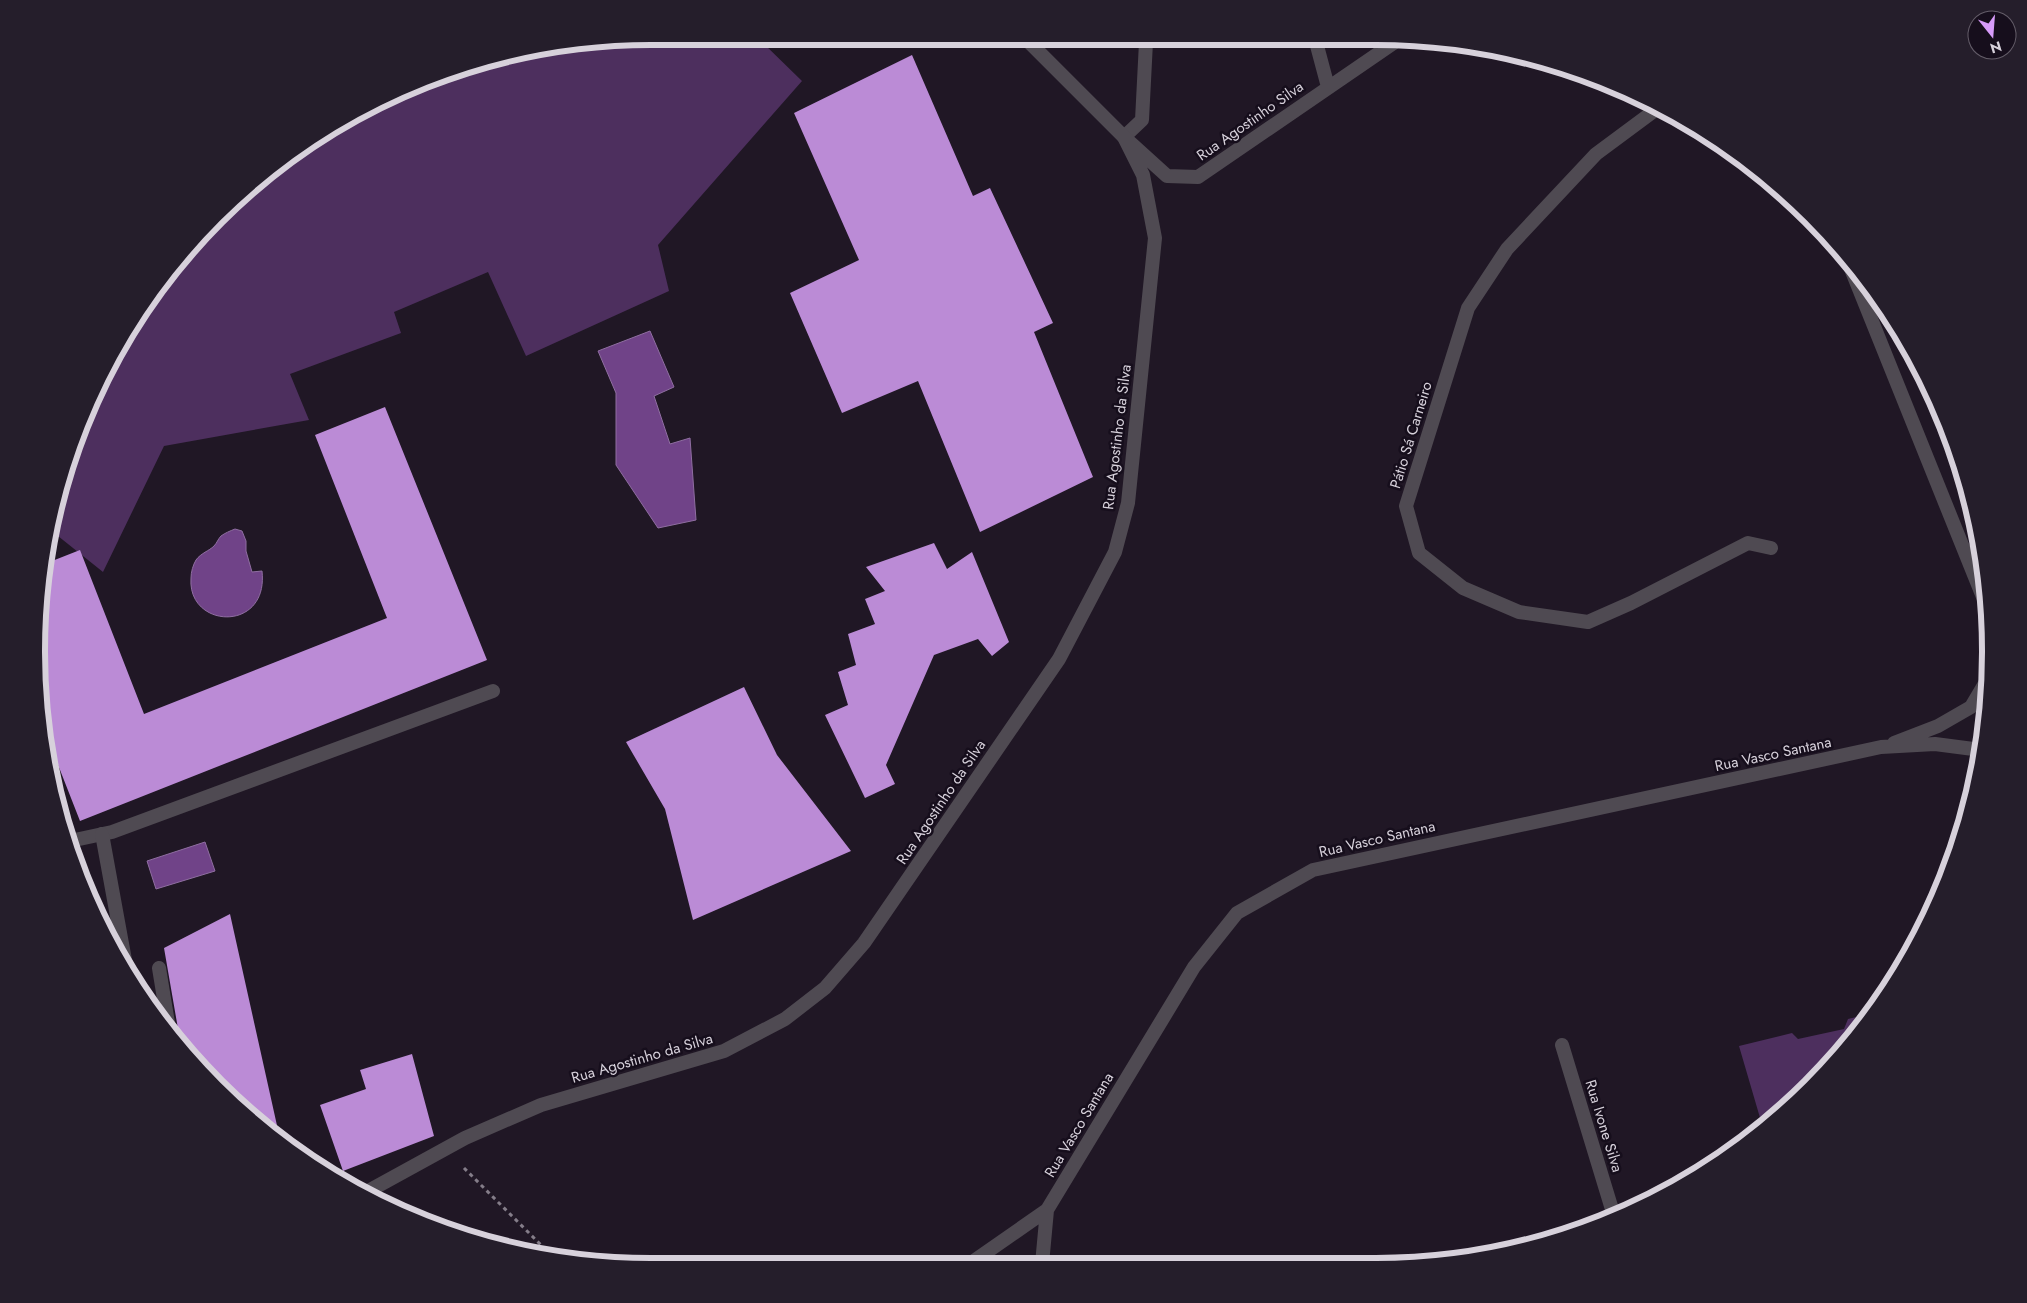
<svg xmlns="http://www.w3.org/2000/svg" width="2027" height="1303" viewBox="0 0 2027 1303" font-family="Jost,sans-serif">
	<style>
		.green { fill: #4d2f5e }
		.water { fill: #704388; stroke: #8f6ea1 }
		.building { fill: #bb8bd6 }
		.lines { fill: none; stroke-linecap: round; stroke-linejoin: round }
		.path { stroke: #847d89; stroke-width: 3; stroke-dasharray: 4 4; stroke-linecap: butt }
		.service { stroke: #4f4a52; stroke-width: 14 }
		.minor { stroke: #4f4a52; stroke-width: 14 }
		.labels { text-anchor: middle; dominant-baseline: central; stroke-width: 5; stroke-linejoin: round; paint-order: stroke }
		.street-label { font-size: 15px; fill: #d7d1db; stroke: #160e1c }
		.rim { fill: none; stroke: #d7d1db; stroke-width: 6 }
	</style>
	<rect width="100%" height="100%" fill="#201725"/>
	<path class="green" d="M 571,42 L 762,42 L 802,81 L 658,245 L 669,291 L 526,356 L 488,272 L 394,312 L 401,333 L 290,374 L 309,420 L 164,446 L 103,572 L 53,532 L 69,453 L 119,344 L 164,277 L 217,216 L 309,140 L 454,69 Z
		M 1869,1014 L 1838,1057 L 1763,1128 L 1739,1046 L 1792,1033 L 1798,1039 L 1844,1029 L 1848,1019 Z"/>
	<path class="water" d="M 650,331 L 674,387 L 654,396 L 670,444 L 690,438 L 696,520 L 658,528 L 616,465 L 616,393 L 598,351 Z
		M 235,529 L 242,531 L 246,541 L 246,551 L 252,572 L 262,571 C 269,633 187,629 191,578 C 191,572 193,565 196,560 C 201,553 209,551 214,546 C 217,543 218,539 221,536 C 225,533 230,531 235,529 Z
		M 205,842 L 215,871 L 156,889 L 147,861 Z"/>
	<path class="building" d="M 912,55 L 973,196 L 990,188 L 1053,323 L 1034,332 L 1093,477 L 980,532 L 918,381 L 842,413 L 790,293 L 859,260 L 794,113 Z
		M 385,407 L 487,660 L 80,821 L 44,729 L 38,692 L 38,612 L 47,563 L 80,550 L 144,714 L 387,618 L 315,435 Z
		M 934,543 L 947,569 L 972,552 L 1009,642 L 992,656 L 978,639 L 934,655 L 886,765 L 895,784 L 865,798 L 825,715 L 848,705 L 838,672 L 856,665 L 848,634 L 875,624 L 865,599 L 885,591 L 866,567 Z
		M 744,687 L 777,755 L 851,851 L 693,920 L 665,809 L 626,742 Z
		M 230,914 L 280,1139 L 246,1114 L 189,1057 L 181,1046 L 164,948 Z
		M 412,1054 L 434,1136 L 343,1171 L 320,1105 L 366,1089 L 360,1070 Z"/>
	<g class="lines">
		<path class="path" d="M 464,1168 L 552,1256"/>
		<path class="service" d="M 1124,137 L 1142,120 L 1146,42
			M 70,841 L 112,832 L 493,691
			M 159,968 L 169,1029"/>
		<path class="minor" d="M 1029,42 L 1124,137 L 1167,176 L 1198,177 L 1395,42
			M 1316,42 L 1328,87
			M 1658,108 L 1596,154 L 1507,249 L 1468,308 L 1406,506 L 1419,553 L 1463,588 L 1519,612 L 1588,622 L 1631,603 L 1748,543 L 1771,548
			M 1847,259 L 1989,612
			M 1894,743 L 1938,726 L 1971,707 L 1987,680
			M 102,834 L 127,971
			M 1562,1045 L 1614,1216
			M 363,1194 L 465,1138 L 541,1105 L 724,1051 L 785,1019 L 825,988 L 864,943 L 1059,659 L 1115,552 L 1128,503 L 1155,238 L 1143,175 L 1124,137
			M 971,1263 L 1047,1210 L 1194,967 L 1237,913 L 1313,870 L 1881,747 L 1935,744 L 1981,750
			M 1042,1264 L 1047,1210"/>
	</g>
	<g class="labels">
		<g class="street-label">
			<text transform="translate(1250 121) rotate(-35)">Rua Agostinho Silva</text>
			<text transform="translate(1411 435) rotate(-73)">Pátio Sá Carneiro</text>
			<text transform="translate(1117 437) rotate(-83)">Rua Agostinho da Silva</text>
			<text transform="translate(1773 754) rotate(-12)">Rua Vasco Santana</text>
			<text transform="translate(941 802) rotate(-56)">Rua Agostinho da Silva</text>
			<text transform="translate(1377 839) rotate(-13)">Rua Vasco Santana</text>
			<text transform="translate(642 1058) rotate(-16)">Rua Agostinho da Silva</text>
			<text transform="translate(1079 1125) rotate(-59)">Rua Vasco Santana</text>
			<text transform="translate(1604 1126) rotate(73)">Rua Ivone Silva</text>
		</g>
	</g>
	<path d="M0 0H2027V1303H0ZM651 45H1376A606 606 0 0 1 1982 651V652A606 606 0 0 1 1376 1258H651A606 606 0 0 1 45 652V651A606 606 0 0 1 651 45Z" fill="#251e2b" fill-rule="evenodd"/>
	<path class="rim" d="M651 45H1376A606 606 0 0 1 1982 651V652A606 606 0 0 1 1376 1258H651A606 606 0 0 1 45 652V651A606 606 0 0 1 651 45Z"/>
	<g transform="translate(1992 35) rotate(163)"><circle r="24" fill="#160e1c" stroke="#635c68"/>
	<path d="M0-4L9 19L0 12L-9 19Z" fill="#d79bf9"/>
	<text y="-8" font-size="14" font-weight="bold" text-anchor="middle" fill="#d7d1db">N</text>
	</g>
</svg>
